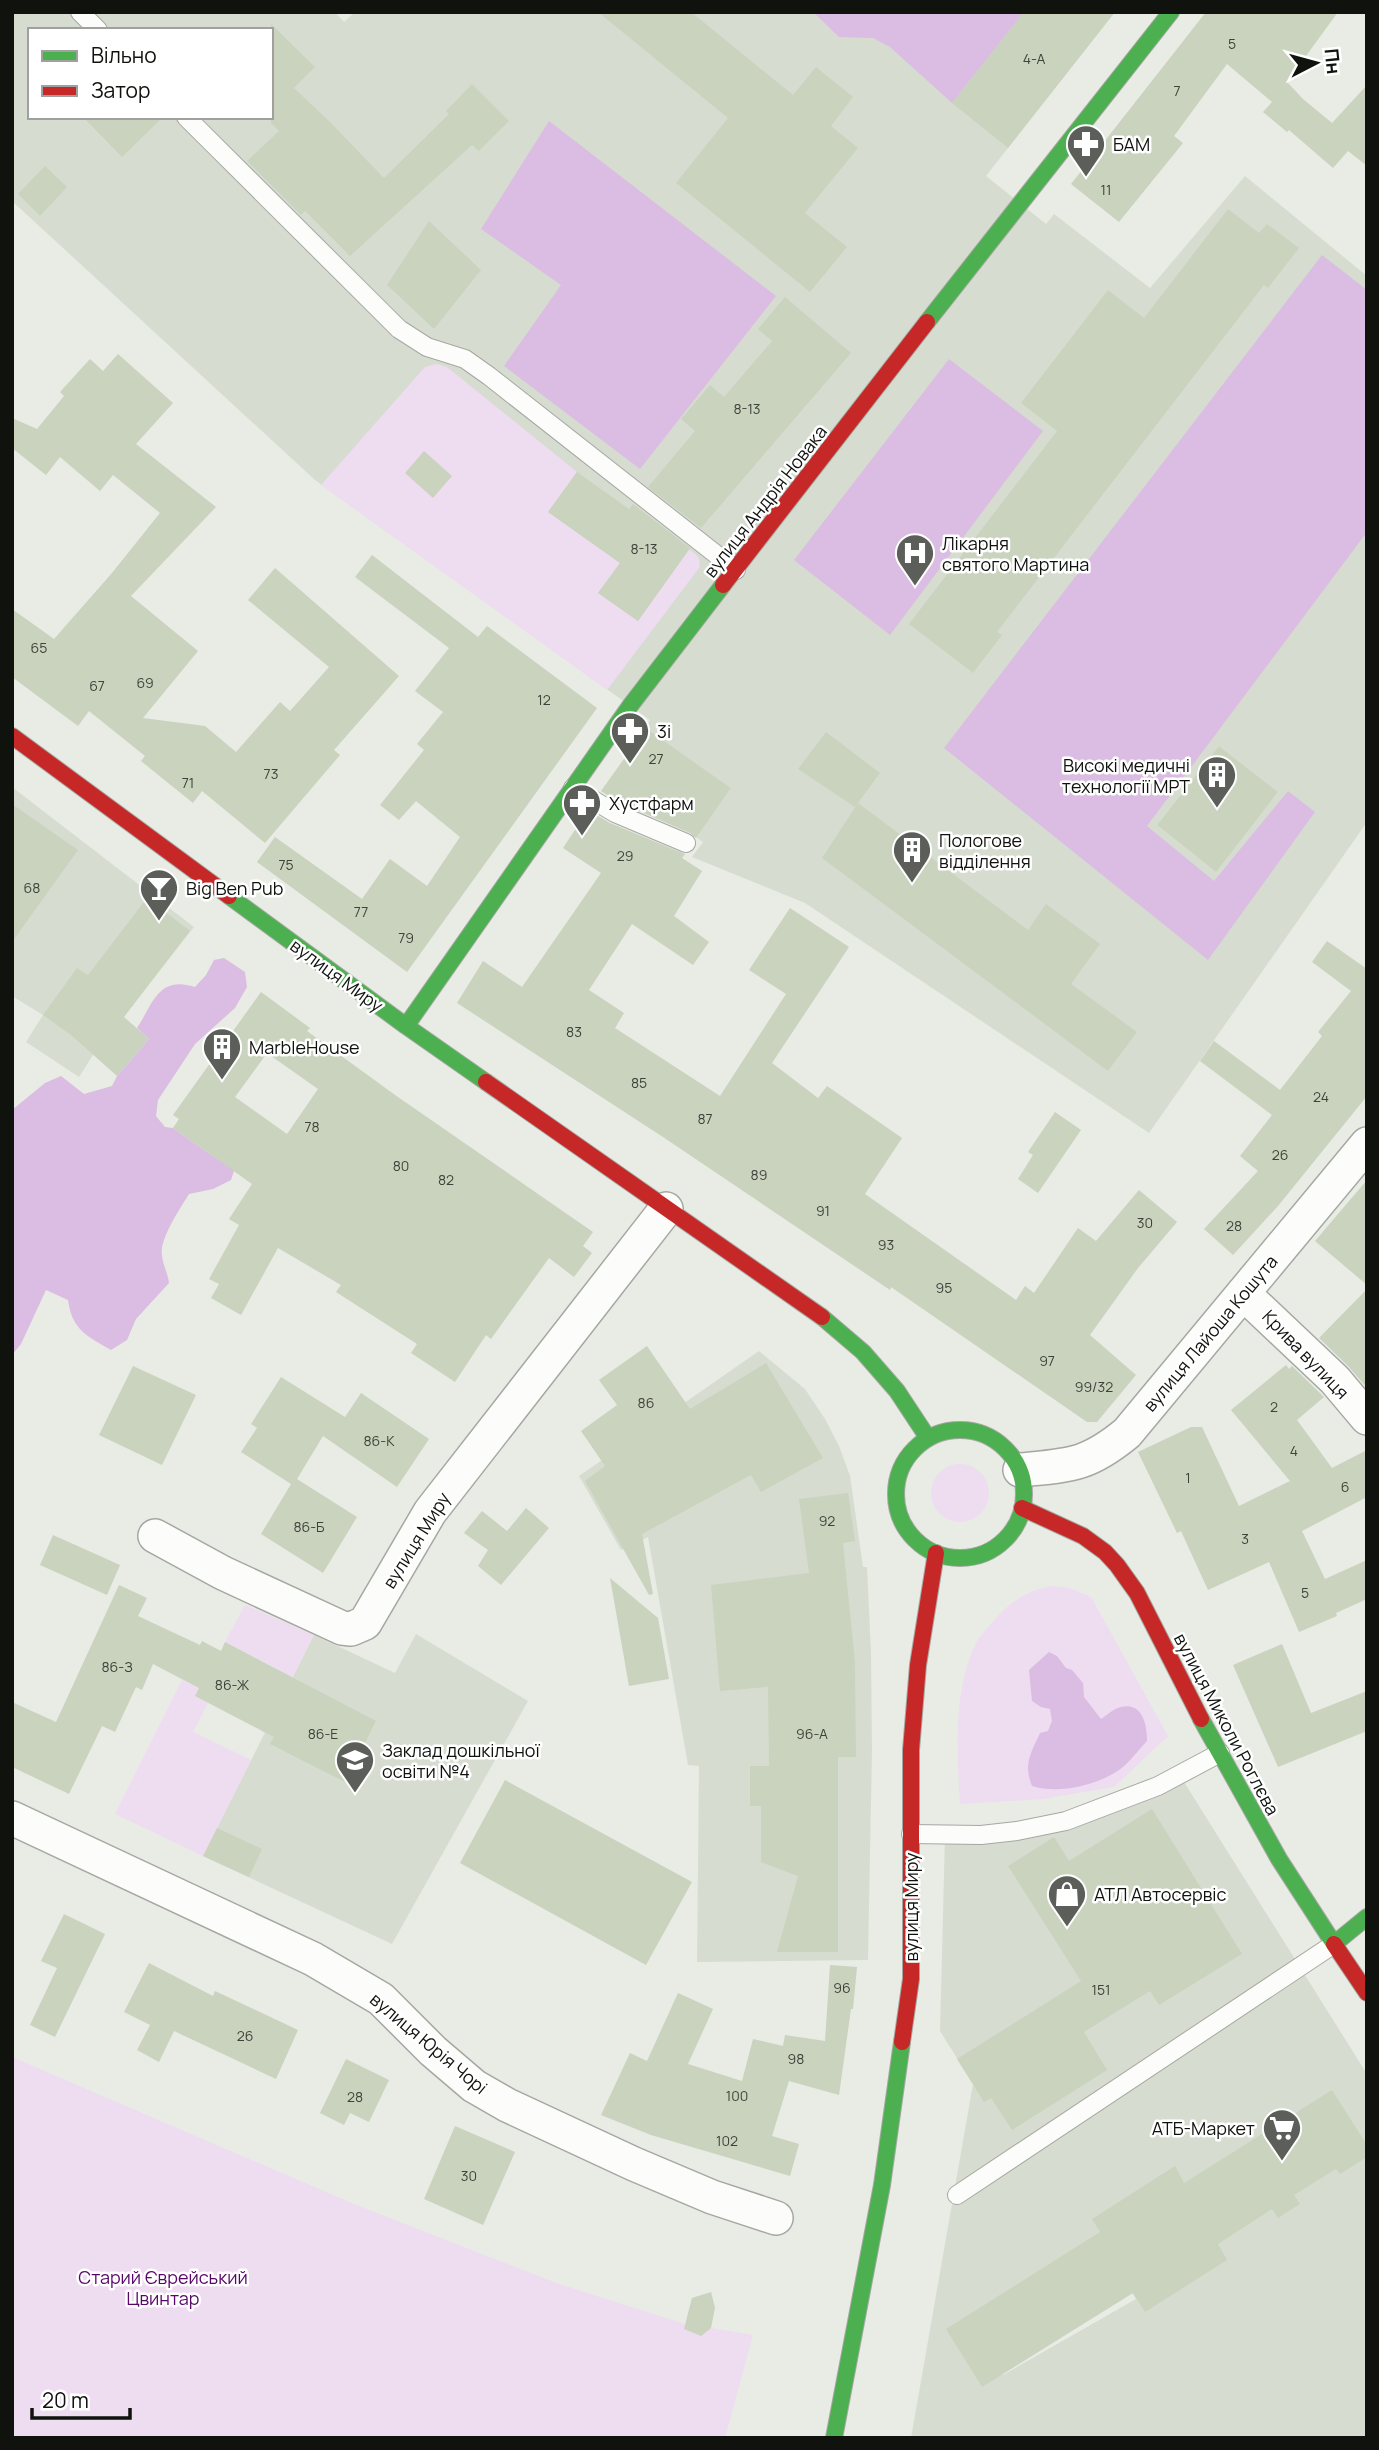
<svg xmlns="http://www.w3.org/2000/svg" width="1379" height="2450" viewBox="0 0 1379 2450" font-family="Manrope,sans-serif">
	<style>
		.built { fill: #d6ddd0; fill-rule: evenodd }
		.green { fill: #eedcf1 }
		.forest { fill: #dbbce2 }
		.building { fill: #c9d3be; fill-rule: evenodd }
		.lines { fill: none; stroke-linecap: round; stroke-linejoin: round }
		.lane-casing { stroke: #a5a8a2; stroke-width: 20 }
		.street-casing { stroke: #a5a8a2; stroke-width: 36 }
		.fast-casing { stroke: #a5a8a2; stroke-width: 18 }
		.jam-casing { stroke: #a5a8a2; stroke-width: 18 }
		.lane { stroke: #fcfcfb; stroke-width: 18 }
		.street { stroke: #fcfcfb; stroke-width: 33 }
		.fast { stroke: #4caf50; stroke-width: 16 }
		.jam { stroke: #c62828; stroke-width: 16 }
		.labels { text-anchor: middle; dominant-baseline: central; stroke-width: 5; stroke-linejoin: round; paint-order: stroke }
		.number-label { font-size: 14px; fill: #3e423a }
		.poi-label { font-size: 18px; fill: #10120e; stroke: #fff; text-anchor: start }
		.street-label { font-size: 18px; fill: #10120e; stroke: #fff }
		.park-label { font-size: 18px; fill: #580769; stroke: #fff }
	</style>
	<rect width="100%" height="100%" fill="#e8ece4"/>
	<path class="built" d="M 12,12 L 335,12 L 344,22 L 355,12 L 1115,12 L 986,176 L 1046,224 L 1054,214 L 1150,288 L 1245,176 L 1367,276 L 1367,822 L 1149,1133 L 805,903 L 692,857 L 703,842 L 696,837 L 731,788 L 646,728 L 650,720 L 315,480 L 12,201 ZM 30,30 L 271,30 L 271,117 L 30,117 ZM 1219,746 L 1278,792 L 1215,871 L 1157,825 Z
		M 12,787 L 194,927 L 93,1055 L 79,1077 L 26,1042 L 43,1015 L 12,996 Z
		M 759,1351 L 805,1389 L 825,1419 L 839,1446 L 850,1476 L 863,1567 L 867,1567 L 871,1653 L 872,1750 L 868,1960 L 697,1962 L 699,1766 L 688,1765 L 648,1537 L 621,1550 L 579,1476 Z
		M 416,1634 L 528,1701 L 392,1944 L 203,1856 L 314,1635 L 395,1673 Z
		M 1179,1774 L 1367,2074 L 1367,2438 L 911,2438 L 973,2084 L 940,2031 L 945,1835 L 1017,1831 ZM 1132,2293 L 1136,2299 L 1003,2375 L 1003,2374 Z"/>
	<path class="green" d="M 437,364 L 447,367 L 577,472 L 548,512 L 620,563 L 598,593 L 638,621 L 689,550 C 698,555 701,558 699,568 L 607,690 L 321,485 L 425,367 Z
		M931 1493a29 29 0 1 1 58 0a29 29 0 1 1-58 0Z
		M 1052,1586 L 1070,1588 L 1091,1597 L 1168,1736 L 1114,1787 L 1043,1799 L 960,1804 C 957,1753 953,1690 976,1643 C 980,1635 988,1628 993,1622 C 1008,1603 1028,1590 1052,1586 Z
		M 245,1605 L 314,1635 L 264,1733 L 251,1725 L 279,1670 L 225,1642 Z
		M 182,1680 L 199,1688 L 195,1696 L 208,1703 L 193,1732 L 251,1760 L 203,1856 L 115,1814 Z
		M 12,2057 L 354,2204 L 559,2284 L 685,2324 L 692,2298 L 704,2294 L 711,2328 L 753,2335 L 725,2438 L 12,2438 Z"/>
	<path class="forest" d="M 813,12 L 1024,12 L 952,103 L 890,47 L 873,38 L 839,37 Z
		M 549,121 L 776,296 L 640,469 L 504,366 L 561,285 L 481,229 Z
		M 1322,255 L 1367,290 L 1367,532 L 1147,826 L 1214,881 L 1288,791 L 1315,812 L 1208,960 L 944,748 Z
		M 949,359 L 1043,431 L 890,635 L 794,560 Z
		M 224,958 L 245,972 L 247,987 L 235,1008 L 195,1044 L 158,1100 L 156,1116 L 165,1127 L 173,1128 L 214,1157 L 237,1162 L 231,1180 L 213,1189 L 189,1194 C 180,1209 159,1239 162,1256 C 163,1265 168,1274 169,1283 L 136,1319 L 127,1340 L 111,1350 C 87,1336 72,1330 68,1300 L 46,1290 L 21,1344 L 12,1355 L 12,1110 L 45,1083 L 61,1076 L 84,1094 L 112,1086 L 117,1076 L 149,1039 L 137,1028 C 153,1004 158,975 195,987 L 206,975 L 214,960 Z
		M 1049,1652 L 1057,1656 L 1066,1668 L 1072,1670 L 1083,1683 L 1084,1697 L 1101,1719 C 1106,1716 1114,1708 1121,1707 C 1143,1702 1147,1725 1147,1741 C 1138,1750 1128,1765 1116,1772 C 1093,1786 1058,1794 1032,1786 C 1023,1764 1031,1753 1040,1733 L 1048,1731 L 1052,1721 L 1050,1709 L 1041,1707 L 1032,1701 L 1029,1670 Z"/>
	<path class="building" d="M 598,12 L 691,12 L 793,95 L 816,67 L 853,97 L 831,126 L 858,148 L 805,213 L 847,247 L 810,292 L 676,183 L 728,118 Z
		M 1024,12 L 1115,12 L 1008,148 L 952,103 Z
		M 1206,12 L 1338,12 L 1287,82 L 1303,99 L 1332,123 L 1367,85 L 1367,166 L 1348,151 L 1333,168 L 1289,130 L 1287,132 L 1263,112 L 1272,102 L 1227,64 L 1174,136 L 1183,143 L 1119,222 L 1071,184 Z
		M 271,24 L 315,67 L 294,88 L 330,122 L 384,178 L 449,114 L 446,111 L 472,84 L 509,121 L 479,151 L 472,145 L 350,256 L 305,211 L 301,215 L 247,161 L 279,131 L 271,123 Z
		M 83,117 L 163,117 L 122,157 Z
		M 45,166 L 67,187 L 40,216 L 18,194 Z
		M 1228,209 L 1259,233 L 1267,224 L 1299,248 L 1268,288 L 1264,285 L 997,632 L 1002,635 L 973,673 L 909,624 L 1057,431 L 1021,403 L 1108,290 L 1144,318 Z
		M 429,221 L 481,270 L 434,329 L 387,285 Z
		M 785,297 L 851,353 L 701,528 L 648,487 L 695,431 L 681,419 L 710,385 L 724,397 L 772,341 L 758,329 Z
		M 118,354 L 173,403 L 136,444 L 216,507 L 131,596 L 198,651 L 143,718 L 205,726 L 236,752 L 280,702 L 290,711 L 329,667 L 248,600 L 275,568 L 399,676 L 334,750 L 340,755 L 265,843 L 202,791 L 193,803 L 141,761 L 145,756 L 89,711 L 78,726 L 12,677 L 12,609 L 54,639 L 112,573 L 160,513 L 113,475 L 100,491 L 60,457 L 46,475 L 12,448 L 12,418 L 37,429 L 64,396 L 60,392 L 90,359 L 103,371 Z
		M 424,451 L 452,476 L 433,498 L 405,473 Z
		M 577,472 L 629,509 L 633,504 L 690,548 L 638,621 L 598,593 L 620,563 L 548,512 Z
		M 372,555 L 478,637 L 487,626 L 597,708 L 407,972 L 257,862 L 275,837 L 362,899 L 390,859 L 427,886 L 460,837 L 416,801 L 399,820 L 380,805 L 424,750 L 417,744 L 443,712 L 415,691 L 449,648 L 355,577 Z
		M 646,728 L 731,788 L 696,838 L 690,833 L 620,803 L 601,791 Z
		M 826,732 L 880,773 L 855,807 L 798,769 Z
		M 1219,746 L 1278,792 L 1216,872 L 1157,825 Z
		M 858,803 L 1028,930 L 1046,904 L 1100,944 L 1071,984 L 1137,1032 L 1108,1071 L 822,858 Z
		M 12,804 L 78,850 L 12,942 Z
		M 588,810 L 610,823 L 685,854 L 682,858 L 702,871 L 674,916 L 709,942 L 693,965 L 632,924 L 589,990 L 624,1013 L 615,1028 L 720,1096 L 786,994 L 749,970 L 790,908 L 849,947 L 772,1063 L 818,1098 L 827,1086 L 902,1138 L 865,1194 L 1016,1300 L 1025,1286 L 1034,1293 L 1078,1228 L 1096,1241 L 1139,1190 L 1177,1222 L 1138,1268 L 1090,1335 L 1136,1375 L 1097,1422 L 1087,1422 L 891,1287 L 890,1290 L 663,1137 L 457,1003 L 483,961 L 522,987 L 601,873 L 563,848 Z
		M 147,898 L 190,931 L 124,1017 L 149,1039 L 117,1076 L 71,1035 L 43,1015 L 77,968 L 88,975 Z
		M 1327,941 L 1367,969 L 1367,1096 L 1278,1206 L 1233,1255 L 1204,1229 L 1258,1171 L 1240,1156 L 1272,1115 L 1200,1061 L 1214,1041 L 1280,1090 L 1322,1036 L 1318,1032 L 1351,991 L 1312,962 Z
		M 261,992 L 310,1028 L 307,1031 L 395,1095 L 593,1232 L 583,1246 L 592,1253 L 574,1277 L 549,1258 L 491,1339 L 486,1335 L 455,1382 L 411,1353 L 417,1344 L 336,1292 L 341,1285 L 278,1248 L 241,1315 L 211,1298 L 219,1284 L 209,1279 L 239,1225 L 229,1219 L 252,1184 L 173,1128 L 179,1119 L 173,1115 ZM 267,1053 L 318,1089 L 287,1134 L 235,1097 Z
		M 1055,1112 L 1081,1130 L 1038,1193 L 1018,1179 L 1033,1155 L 1028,1152 Z
		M 1367,1180 L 1367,1285 L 1315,1241 Z
		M 1367,1289 L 1367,1388 L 1348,1366 L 1319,1338 Z
		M 647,1346 L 690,1409 L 766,1363 L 823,1458 L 761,1492 L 751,1475 L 642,1534 L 653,1594 L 649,1595 L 585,1481 L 605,1466 L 581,1431 L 617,1405 L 599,1380 Z
		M 1286,1365 L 1289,1369 L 1292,1366 L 1324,1397 L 1297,1420 L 1332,1468 L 1367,1450 L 1367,1497 L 1302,1531 L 1325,1579 L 1367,1560 L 1367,1599 L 1336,1613 L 1337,1616 L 1299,1632 L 1269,1562 L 1208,1590 L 1181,1531 L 1177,1533 L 1138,1452 L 1191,1427 L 1202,1427 L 1239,1506 L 1290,1481 L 1231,1410 Z
		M 133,1366 L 196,1395 L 162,1465 L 99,1435 Z
		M 281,1377 L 345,1417 L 361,1393 L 429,1439 L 397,1487 L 323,1436 L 297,1479 L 357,1517 L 323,1573 L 261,1534 L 291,1484 L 241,1452 L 257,1428 L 251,1424 Z
		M 848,1493 L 855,1541 L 843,1543 L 855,1662 L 856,1757 L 838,1757 L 838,1952 L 777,1952 L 798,1876 L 761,1862 L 761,1806 L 750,1806 L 750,1766 L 769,1766 L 768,1687 L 720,1691 L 711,1585 L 809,1573 L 799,1499 Z
		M 526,1508 L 549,1528 L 501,1585 L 478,1566 L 488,1550 L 464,1533 L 482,1511 L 507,1531 Z
		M 53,1535 L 120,1565 L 107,1595 L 40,1565 Z
		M 610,1578 L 658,1618 L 669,1679 L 629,1686 Z
		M 119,1585 L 147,1598 L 138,1616 L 200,1645 L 202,1641 L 221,1651 L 225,1642 L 376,1721 L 345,1782 L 270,1744 L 274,1737 L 195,1696 L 199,1688 L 153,1664 L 142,1690 L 136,1687 L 115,1732 L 102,1726 L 69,1794 L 12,1767 L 12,1702 L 56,1722 Z
		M 1282,1644 L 1311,1713 L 1367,1691 L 1367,1731 L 1278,1767 L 1233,1665 Z
		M 505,1780 L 692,1882 L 646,1965 L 460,1863 Z
		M 1152,1809 L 1242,1954 L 1159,2005 L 1150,1991 L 1084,2032 L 1107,2070 L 1012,2130 L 991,2098 L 984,2102 L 957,2059 L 1081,1981 L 1008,1866 L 1054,1837 L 1069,1861 Z
		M 217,1828 L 262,1849 L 249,1877 L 203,1856 Z
		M 64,1914 L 105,1934 L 55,2037 L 30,2025 L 57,1968 L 41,1961 Z
		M 149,1963 L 213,1996 L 215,1991 L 298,2030 L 276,2079 L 174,2031 L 159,2062 L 137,2050 L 150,2025 L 124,2012 Z
		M 830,1965 L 857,1967 L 853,2009 L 851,2009 L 839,2095 L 789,2081 L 772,2136 L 799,2144 L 790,2176 L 651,2135 L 601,2115 L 630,2053 L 647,2061 L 678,1993 L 713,2009 L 688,2064 L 742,2081 L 753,2039 L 783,2046 L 785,2035 L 825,2041 Z
		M 346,2059 L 389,2080 L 369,2122 L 350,2113 L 344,2125 L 320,2113 Z
		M 1332,2090 L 1367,2145 L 1367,2157 L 1340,2174 L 1336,2169 L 1294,2195 L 1300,2204 L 1278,2218 L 1272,2209 L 1218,2244 L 1227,2260 L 1145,2312 L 1133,2293 L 982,2387 L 946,2329 L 1100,2232 L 1092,2219 L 1175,2166 L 1184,2183 Z
		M 455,2126 L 515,2152 L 483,2225 L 424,2199 Z
		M 711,2292 L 715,2308 L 711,2328 L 701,2336 L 684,2329 L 692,2298 Z"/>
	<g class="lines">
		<g class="lane-casing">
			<path id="lane" d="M 80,12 L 98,30
				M 186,117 L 399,329 L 427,347 L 465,359 L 489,376 L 736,570
				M 573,788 L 615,813 L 686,843
				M 911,1834 L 981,1835 L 1017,1831 L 1066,1821 L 1158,1786 L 1220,1753
				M 957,2195 L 1334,1944"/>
		</g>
		<g class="street-casing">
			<path id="street" d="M 1243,1293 L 1335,1380 L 1367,1418
				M 1020,1470 C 1070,1465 1087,1466 1127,1433 L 1367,1144
				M 155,1536 L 223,1573 L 342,1628 L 351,1629 L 365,1623 L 430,1512 L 666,1209
				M 12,1818 L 313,1959 L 381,1999 L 433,2051 L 474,2086 L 507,2105 L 634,2164 L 712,2197 L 776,2218"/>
		</g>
		<g class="fast-casing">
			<path id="fast" d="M 927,322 L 1171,12
				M 229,896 L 406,1026 L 486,1082
				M 406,1026 L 630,706 L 723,585
				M 822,1317 L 863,1352 L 897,1391 L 928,1438
				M896 1494a64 64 0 1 1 128 0a64 64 0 1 1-128 0Z
				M 1201,1719 L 1279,1859 L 1334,1944 L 1367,1917
				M 834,2438 L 882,2185 L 902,2042"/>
		</g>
		<g class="jam-casing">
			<path id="jam" d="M 723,585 L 927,322
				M 12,736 L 229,896
				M 486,1082 L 822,1317
				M 1022,1508 L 1083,1536 L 1105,1552 L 1117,1565 L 1137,1593 L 1201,1719
				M 1334,1944 L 1367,1993
				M 902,2042 L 911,1979 L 911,1750 L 918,1665 L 936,1553"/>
		</g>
		<use href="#lane" class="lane"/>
		<use href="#street" class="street"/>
		<use href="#fast" class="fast"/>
		<use href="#jam" class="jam"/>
	</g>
	<defs>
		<g id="pharmacy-pin" transform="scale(2.0125)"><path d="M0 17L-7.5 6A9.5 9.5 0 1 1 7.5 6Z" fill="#5c5e59" stroke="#fff"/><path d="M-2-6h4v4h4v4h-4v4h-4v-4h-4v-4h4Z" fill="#fff"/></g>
		<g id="hospital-pin" transform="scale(2.0125)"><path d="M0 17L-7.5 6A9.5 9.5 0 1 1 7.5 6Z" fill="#5c5e59" stroke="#fff"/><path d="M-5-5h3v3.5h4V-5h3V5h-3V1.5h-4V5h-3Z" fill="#fff"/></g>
		<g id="building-pin" transform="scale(2.0125)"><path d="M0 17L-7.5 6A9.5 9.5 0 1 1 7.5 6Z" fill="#5c5e59" stroke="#fff"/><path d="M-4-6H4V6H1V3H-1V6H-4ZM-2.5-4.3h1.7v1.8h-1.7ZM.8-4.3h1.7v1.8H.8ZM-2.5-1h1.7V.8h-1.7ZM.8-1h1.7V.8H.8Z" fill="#fff"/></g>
		<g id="bar-pin" transform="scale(2.0125)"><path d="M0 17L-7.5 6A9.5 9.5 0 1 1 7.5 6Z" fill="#5c5e59" stroke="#fff"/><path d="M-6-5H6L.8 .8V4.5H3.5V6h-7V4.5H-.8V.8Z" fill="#fff"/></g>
		<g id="school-pin" transform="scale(2.0125)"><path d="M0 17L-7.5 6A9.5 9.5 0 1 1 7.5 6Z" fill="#5c5e59" stroke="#fff"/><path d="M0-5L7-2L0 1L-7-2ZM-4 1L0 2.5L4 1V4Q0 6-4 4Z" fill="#fff"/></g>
		<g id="shop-pin" transform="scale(2.0125)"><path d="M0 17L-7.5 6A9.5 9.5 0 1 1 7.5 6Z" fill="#5c5e59" stroke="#fff"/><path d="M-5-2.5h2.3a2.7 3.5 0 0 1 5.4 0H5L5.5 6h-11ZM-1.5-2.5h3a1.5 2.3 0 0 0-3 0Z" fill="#fff"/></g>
		<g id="supermarket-pin" transform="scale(2.0125)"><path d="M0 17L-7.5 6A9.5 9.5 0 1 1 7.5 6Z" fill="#5c5e59" stroke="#fff"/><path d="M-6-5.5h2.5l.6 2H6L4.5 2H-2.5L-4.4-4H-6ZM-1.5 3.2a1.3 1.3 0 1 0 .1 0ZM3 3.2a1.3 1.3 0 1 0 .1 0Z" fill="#fff"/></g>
	</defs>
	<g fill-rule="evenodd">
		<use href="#pharmacy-pin" x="1086" y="144"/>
		<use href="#hospital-pin" x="915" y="553"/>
		<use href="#pharmacy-pin" x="630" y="731"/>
		<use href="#building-pin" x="1217" y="775"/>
		<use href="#pharmacy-pin" x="582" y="803"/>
		<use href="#building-pin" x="912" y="850"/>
		<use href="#bar-pin" x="159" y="888"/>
		<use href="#building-pin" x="222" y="1047"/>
		<use href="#school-pin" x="355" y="1760"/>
		<use href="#shop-pin" x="1067" y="1894"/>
		<use href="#supermarket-pin" x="1282" y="2128"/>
	</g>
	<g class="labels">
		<g class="number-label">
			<text x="1232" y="43">5</text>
			<text x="1034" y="58">4-А</text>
			<text x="1177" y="90">7</text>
			<text x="1106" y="189">11</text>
			<text x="747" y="408">8-13</text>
			<text x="644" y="548">8-13</text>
			<text x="39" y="647">65</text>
			<text x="145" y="682">69</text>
			<text x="97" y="685">67</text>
			<text x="544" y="699">12</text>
			<text x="656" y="758">27</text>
			<text x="271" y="773">73</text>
			<text x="188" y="782">71</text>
			<text x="625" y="855">29</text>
			<text x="286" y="864">75</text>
			<text x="32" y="887">68</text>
			<text x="361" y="911">77</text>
			<text x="406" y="937">79</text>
			<text x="574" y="1031">83</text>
			<text x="639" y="1082">85</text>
			<text x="1321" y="1096">24</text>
			<text x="705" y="1118">87</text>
			<text x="312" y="1126">78</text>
			<text x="1280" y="1154">26</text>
			<text x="401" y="1165">80</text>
			<text x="759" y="1174">89</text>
			<text x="446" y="1179">82</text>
			<text x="823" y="1210">91</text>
			<text x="1145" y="1222">30</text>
			<text x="1234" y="1225">28</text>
			<text x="886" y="1244">93</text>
			<text x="944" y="1287">95</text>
			<text x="1047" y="1360">97</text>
			<text x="1094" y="1386">99/32</text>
			<text x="646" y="1402">86</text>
			<text x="1274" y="1406">2</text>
			<text x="379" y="1440">86-К</text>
			<text x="1294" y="1450">4</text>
			<text x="1188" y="1477">1</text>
			<text x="1345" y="1486">6</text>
			<text x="827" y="1520">92</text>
			<text x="309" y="1526">86-Б</text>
			<text x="1245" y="1538">3</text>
			<text x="1305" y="1592">5</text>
			<text x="117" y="1666">86-З</text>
			<text x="232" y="1684">86-Ж</text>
			<text x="323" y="1733">86-Е</text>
			<text x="812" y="1733">96-А</text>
			<text x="842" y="1987">96</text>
			<text x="1101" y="1989">151</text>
			<text x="245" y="2035">26</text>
			<text x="796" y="2058">98</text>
			<text x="737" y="2095">100</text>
			<text x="355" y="2096">28</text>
			<text x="727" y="2140">102</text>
			<text x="469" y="2175">30</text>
		</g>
		<g class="poi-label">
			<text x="1113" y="144">БАМ</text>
			<text x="942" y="543">Лікарня<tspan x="942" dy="21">святого Мартина</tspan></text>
			<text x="657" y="731">3і</text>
			<text x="1190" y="765" text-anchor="end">Високі медичні<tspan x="1190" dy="21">технології МРТ</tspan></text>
			<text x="609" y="803">Хустфарм</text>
			<text x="939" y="840">Пологове<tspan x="939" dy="21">відділення</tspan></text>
			<text x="186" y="888">Big Ben Pub</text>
			<text x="249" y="1047">MarbleHouse</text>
			<text x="382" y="1750">Заклад дошкільної<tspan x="382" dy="21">освіти №4</tspan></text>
			<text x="1094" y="1894">АТЛ Автосервіс</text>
			<text x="1255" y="2128" text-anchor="end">АТБ-Маркет</text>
		</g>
		<g class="street-label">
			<text transform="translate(765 501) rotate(-52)">вулиця Андрія Новака</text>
			<text transform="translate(337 975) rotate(36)">вулиця Миру</text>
			<text transform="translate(1210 1333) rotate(-50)">вулиця Лайоша Кошута</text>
			<text transform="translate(1306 1354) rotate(46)">Крива вулиця</text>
			<text transform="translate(416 1540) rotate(-58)">вулиця Миру</text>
			<text transform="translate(1227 1724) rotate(62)">вулиця Миколи Роглєва</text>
			<text transform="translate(911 1907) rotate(-90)">вулиця Миру</text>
			<text transform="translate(429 2043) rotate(40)">вулиця Юрія Чорі</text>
		</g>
		<g class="park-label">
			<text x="163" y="2277">Старий Єврейський<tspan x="163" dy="21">Цвинтар</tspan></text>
		</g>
	</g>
	<rect width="1379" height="2450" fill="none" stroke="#10120e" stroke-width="28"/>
	<rect x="28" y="28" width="245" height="91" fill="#ffffff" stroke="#9fa09f" stroke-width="2"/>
	<rect x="42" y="51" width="35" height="10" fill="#4caf50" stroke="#9fa09f" stroke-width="2"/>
	<text x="91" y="63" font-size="21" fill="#10120e">Вільно</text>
	<rect x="42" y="86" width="35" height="10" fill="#c62828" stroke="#9fa09f" stroke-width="2"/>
	<text x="91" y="98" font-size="21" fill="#10120e">Затор</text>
	<g transform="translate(1316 63) rotate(84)" stroke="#ffffff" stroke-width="5" paint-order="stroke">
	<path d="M0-5L12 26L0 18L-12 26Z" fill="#10120e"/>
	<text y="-10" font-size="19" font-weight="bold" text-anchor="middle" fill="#10120e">Пн</text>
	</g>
	<path d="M32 2408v10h98v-10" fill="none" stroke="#10120e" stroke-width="3.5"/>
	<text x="42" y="2408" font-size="21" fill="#10120e" stroke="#ffffff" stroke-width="5" paint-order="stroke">20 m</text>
</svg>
